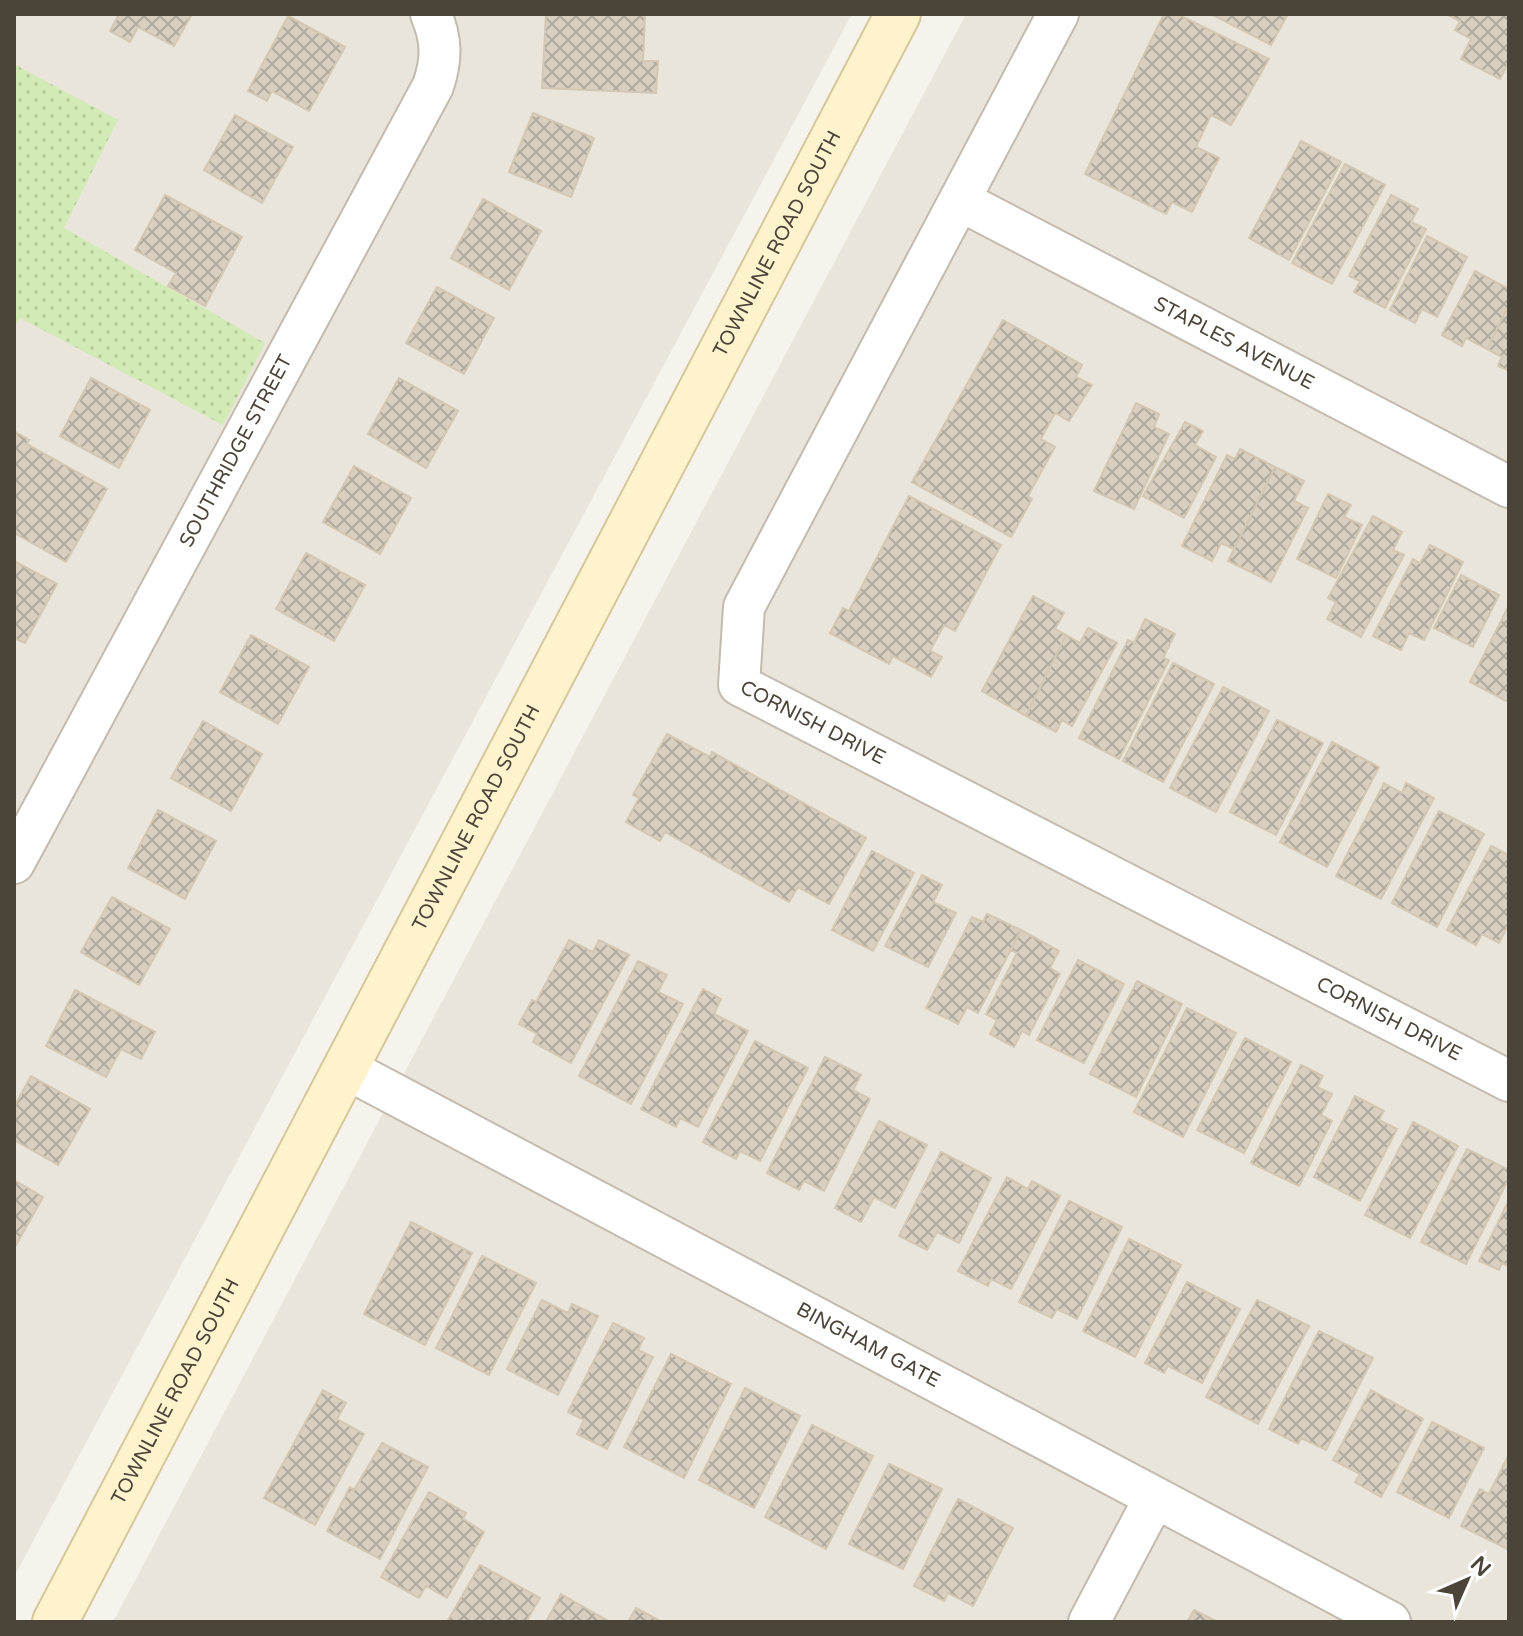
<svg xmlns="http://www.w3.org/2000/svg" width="1523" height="1636" viewBox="0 0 1523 1636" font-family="'Varela Round',sans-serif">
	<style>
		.residential { fill: #eae5da }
		.park { fill: url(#park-dots) }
		.building { fill: url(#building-cross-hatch); stroke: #d3c7b4; stroke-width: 2 }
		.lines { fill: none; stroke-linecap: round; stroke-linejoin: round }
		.street-casing { stroke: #c2bbae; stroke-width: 44 }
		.secondary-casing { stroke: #d6c79b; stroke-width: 48 }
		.street { stroke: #fff; stroke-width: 40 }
		.secondary { stroke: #fff3cd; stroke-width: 44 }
		.labels { text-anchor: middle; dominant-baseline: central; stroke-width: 8; stroke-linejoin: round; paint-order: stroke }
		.street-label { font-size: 20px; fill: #4b4439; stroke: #fff }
	</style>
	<defs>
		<pattern id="park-dots" width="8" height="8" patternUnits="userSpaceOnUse" patternTransform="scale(2)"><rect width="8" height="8" fill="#d2eab5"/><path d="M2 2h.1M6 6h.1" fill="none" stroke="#b6ca9c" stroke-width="1.8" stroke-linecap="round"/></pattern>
		<pattern id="building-cross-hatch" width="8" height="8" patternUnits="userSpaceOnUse" patternTransform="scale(2)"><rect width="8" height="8" fill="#d8cfc1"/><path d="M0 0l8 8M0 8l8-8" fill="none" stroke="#b1aa9e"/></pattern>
	</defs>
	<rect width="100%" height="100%" fill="#f6f3ec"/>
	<path class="residential" d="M 14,14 L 852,14 L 14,1577 Z
		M 966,14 L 1509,14 L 1509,1622 L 113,1622 Z"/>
	<path class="park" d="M 14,64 L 118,120 L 64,228 L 265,343 L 223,425 L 20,318 L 14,328 Z"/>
	<path class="building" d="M 119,14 L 192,14 L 174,46 L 138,27 L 130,42 L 110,31 Z
		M 546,14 L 645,14 L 643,61 L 658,61 L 656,93 L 542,88 Z
		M 1164,14 L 1177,14 L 1269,59 L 1231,125 L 1211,115 L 1196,147 L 1219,158 L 1192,212 L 1172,202 L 1166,214 L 1085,174 Z
		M 1211,14 L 1288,14 L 1271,45 Z
		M 1446,14 L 1509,14 L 1509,62 L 1500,79 L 1461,59 L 1471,39 L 1455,30 L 1460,21 Z
		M 288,16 L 345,47 L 309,111 L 272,91 L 267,101 L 248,91 Z
		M 533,113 L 594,138 L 571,197 L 509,172 Z
		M 235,115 L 293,147 L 262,203 L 204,170 Z
		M 1301,141 L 1341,162 L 1289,260 L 1249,238 Z
		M 1345,164 L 1385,185 L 1332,284 L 1292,263 Z
		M 165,195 L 242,237 L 205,306 L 168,286 L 176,273 L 135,250 Z
		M 1391,195 L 1418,209 L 1411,222 L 1426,229 L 1385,308 L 1354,292 L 1360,281 L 1349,276 Z
		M 483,199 L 541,231 L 509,290 L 451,258 Z
		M 1427,236 L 1467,257 L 1437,317 L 1422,309 L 1415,323 L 1390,310 Z
		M 1475,271 L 1509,289 L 1509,304 L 1487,349 L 1466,338 L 1462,346 L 1442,335 Z
		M 437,287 L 494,318 L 464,374 L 406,343 Z
		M 1509,304 L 1509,371 L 1498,366 L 1502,357 L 1487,349 Z
		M 1003,320 L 1082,365 L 1076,377 L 1092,385 L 1069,421 L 1055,413 L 1041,439 L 1055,447 L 1028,496 L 1032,499 L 1011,537 L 912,482 Z
		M 91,378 L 150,410 L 119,468 L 60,436 Z
		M 399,378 L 458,411 L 426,468 L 368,434 Z
		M 1136,403 L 1159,414 L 1154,427 L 1169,434 L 1134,509 L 1094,491 Z
		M 1185,422 L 1203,431 L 1195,445 L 1216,457 L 1184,518 L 1143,496 Z
		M 14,431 L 29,440 L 27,444 L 107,489 L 66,562 L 14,533 Z
		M 1240,449 L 1275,467 L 1234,549 L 1221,543 L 1212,561 L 1182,546 L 1227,455 L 1235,459 Z
		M 354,466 L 411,498 L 380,554 L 323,522 Z
		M 1275,467 L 1304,481 L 1294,501 L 1308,508 L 1271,582 L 1228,561 Z
		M 1328,494 L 1351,505 L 1344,517 L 1362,525 L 1336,578 L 1297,559 Z
		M 909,496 L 1001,545 L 955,631 L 944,625 L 930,651 L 942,657 L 931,677 L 893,656 L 889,664 L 830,633 L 843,608 L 849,611 Z
		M 1373,516 L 1402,532 L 1393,550 L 1404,555 L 1361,637 L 1327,619 L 1336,602 L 1328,598 Z
		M 1430,545 L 1463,562 L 1424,640 L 1409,633 L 1401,650 L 1373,636 L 1413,559 L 1420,563 Z
		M 306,553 L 365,585 L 334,641 L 276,609 Z
		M 14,561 L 57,584 L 25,643 L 14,638 Z
		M 1461,575 L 1499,595 L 1473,647 L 1434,628 Z
		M 1033,596 L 1064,613 L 1055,629 L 1066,635 L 1026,716 L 982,691 Z
		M 1509,605 L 1509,700 L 1508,702 L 1470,682 Z
		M 1145,619 L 1175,634 L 1163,658 L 1169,660 L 1119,759 L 1079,738 L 1128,640 L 1134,643 Z
		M 1088,628 L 1117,643 L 1072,726 L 1062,720 L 1056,732 L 1026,716 L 1066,635 L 1080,643 Z
		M 251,635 L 309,667 L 278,724 L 220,692 Z
		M 1173,663 L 1214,684 L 1163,782 L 1123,761 Z
		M 1223,687 L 1269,711 L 1216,812 L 1170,788 Z
		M 1277,720 L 1323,743 L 1276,835 L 1230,812 Z
		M 203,721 L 262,754 L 231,811 L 171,778 Z
		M 667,734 L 710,757 L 712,752 L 866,838 L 829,904 L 798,887 L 789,902 L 665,832 L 660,841 L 626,822 L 639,798 L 633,795 Z
		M 1332,742 L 1379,767 L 1327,867 L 1280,842 Z
		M 1384,783 L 1402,793 L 1406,783 L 1434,798 L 1381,899 L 1336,876 Z
		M 158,810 L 216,841 L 185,899 L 128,868 Z
		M 1439,811 L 1484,834 L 1437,927 L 1392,903 Z
		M 1491,846 L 1509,855 L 1509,923 L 1499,943 L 1482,934 L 1476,945 L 1447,930 Z
		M 872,851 L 914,873 L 873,951 L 832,930 Z
		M 922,875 L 942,885 L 933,902 L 956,913 L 928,967 L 885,946 Z
		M 112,897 L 170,929 L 139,985 L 81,952 Z
		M 987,914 L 1021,930 L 978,1013 L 967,1007 L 958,1024 L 926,1008 L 972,917 L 983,922 Z
		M 1021,930 L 1059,951 L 1050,968 L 1060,974 L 1029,1035 L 1022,1031 L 1014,1047 L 990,1034 L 997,1020 L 986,1014 L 1017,953 L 1011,950 Z
		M 569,940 L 593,952 L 599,940 L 629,955 L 571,1063 L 533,1042 L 537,1034 L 519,1024 L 532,1000 L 536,1002 Z
		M 1078,960 L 1124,984 L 1084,1063 L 1037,1040 Z
		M 638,961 L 667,975 L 658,992 L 683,1004 L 631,1104 L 579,1076 Z
		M 1137,981 L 1182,1004 L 1136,1097 L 1090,1074 Z
		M 703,989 L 721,999 L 714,1014 L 748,1031 L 698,1127 L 680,1118 L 676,1127 L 641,1109 Z
		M 75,990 L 155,1032 L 141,1059 L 121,1049 L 106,1077 L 46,1046 Z
		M 1187,1008 L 1236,1033 L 1183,1137 L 1134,1112 Z
		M 1245,1038 L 1291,1062 L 1244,1153 L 1197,1130 Z
		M 755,1041 L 808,1068 L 760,1161 L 740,1151 L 736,1159 L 703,1142 Z
		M 825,1057 L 861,1075 L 853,1090 L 870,1099 L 824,1191 L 804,1181 L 799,1190 L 767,1173 Z
		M 1301,1065 L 1323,1076 L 1317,1087 L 1332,1094 L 1321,1115 L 1332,1121 L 1299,1186 L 1251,1163 Z
		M 31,1076 L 90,1109 L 58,1165 L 14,1140 L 14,1107 Z
		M 1355,1096 L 1384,1111 L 1379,1120 L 1397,1129 L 1360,1201 L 1314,1177 Z
		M 879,1121 L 927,1145 L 895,1208 L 874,1197 L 861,1222 L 835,1208 Z
		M 1413,1122 L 1458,1146 L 1410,1238 L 1365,1215 Z
		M 1467,1149 L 1509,1170 L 1509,1178 L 1466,1264 L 1421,1242 Z
		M 941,1152 L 991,1178 L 959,1243 L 937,1232 L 927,1250 L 899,1236 Z
		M 1007,1177 L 1028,1189 L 1032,1181 L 1060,1196 L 1011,1289 L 991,1279 L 988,1286 L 958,1271 Z
		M 14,1180 L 43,1197 L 14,1249 Z
		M 1509,1200 L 1509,1267 L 1502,1263 L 1499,1270 L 1479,1261 Z
		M 1069,1201 L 1122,1227 L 1077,1319 L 1057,1309 L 1052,1318 L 1019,1302 Z
		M 411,1222 L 472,1253 L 425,1345 L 364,1314 Z
		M 1129,1239 L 1181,1265 L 1135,1357 L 1083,1331 Z
		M 482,1256 L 536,1283 L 489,1375 L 436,1348 Z
		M 1187,1282 L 1240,1309 L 1202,1383 L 1168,1366 L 1164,1373 L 1145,1363 Z
		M 542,1300 L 568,1313 L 572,1304 L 598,1316 L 558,1395 L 507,1369 Z
		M 1257,1300 L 1309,1326 L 1258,1424 L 1206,1397 Z
		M 613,1323 L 644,1338 L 638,1350 L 653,1357 L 607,1449 L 577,1434 L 584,1420 L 568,1412 Z
		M 1319,1331 L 1373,1358 L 1326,1450 L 1301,1438 L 1298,1444 L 1269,1429 Z
		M 671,1354 L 731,1384 L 684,1478 L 624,1447 Z
		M 745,1388 L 800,1416 L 754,1508 L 699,1480 Z
		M 323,1390 L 346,1403 L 337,1419 L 364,1434 L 315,1525 L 264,1498 Z
		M 1371,1390 L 1423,1419 L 1381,1497 L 1355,1482 L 1360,1474 L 1333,1460 Z
		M 1432,1422 L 1484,1448 L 1449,1518 L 1397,1492 Z
		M 812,1425 L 873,1456 L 826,1549 L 765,1517 Z
		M 382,1443 L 428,1467 L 380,1559 L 327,1531 L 350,1487 L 354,1490 Z
		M 1509,1454 L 1509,1550 L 1461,1526 L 1480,1489 L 1489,1494 Z
		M 889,1464 L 942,1489 L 903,1569 L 849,1544 Z
		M 429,1492 L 466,1513 L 463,1519 L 484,1532 L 447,1598 L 426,1586 L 419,1598 L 381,1577 Z
		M 958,1499 L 1013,1528 L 973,1606 L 948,1593 L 944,1601 L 914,1586 Z
		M 480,1565 L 540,1598 L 526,1622 L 447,1622 Z
		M 561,1594 L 610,1622 L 546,1622 Z
		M 636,1608 L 662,1622 L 628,1622 Z
		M 1194,1610 L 1218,1622 L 1187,1622 Z"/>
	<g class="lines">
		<g class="street-casing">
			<g id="street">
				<path id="s1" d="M 1058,14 L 744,607 L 739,685 L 1509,1081"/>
				<path id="s2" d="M 961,201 L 1509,487"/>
				<path id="s3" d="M 14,863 L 433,86 C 442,60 442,40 431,14"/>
				<path id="s4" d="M 345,1068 L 1390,1622"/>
				<path d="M 1089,1622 L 1154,1499"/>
			</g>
		</g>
		<g class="secondary-casing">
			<g id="secondary">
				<path id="s5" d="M 55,1622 L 898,14"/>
			</g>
		</g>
		<use href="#street" class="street"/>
		<use href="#secondary" class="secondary"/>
	</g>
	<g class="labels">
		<g class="street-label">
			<text stroke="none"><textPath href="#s5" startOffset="1556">TOWNLINE ROAD SOUTH</textPath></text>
			<text stroke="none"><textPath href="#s2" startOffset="308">STAPLES AVENUE</textPath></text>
			<text stroke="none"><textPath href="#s3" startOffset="468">SOUTHRIDGE STREET</textPath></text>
			<text stroke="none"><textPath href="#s1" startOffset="832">CORNISH DRIVE</textPath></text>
			<text stroke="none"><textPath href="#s5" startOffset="908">TOWNLINE ROAD SOUTH</textPath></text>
			<text stroke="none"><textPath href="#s1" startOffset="1480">CORNISH DRIVE</textPath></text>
			<text stroke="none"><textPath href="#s4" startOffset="592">BINGHAM GATE</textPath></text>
			<text stroke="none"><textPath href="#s5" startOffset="260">TOWNLINE ROAD SOUTH</textPath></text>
		</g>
	</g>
	<rect width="1523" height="1636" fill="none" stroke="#4b4439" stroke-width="32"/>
	<g transform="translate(1467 1580) rotate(45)" stroke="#ffffff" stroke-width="6" paint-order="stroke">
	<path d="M0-6L14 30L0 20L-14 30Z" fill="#4b4439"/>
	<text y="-12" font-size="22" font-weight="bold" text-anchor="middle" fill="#4b4439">N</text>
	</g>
</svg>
